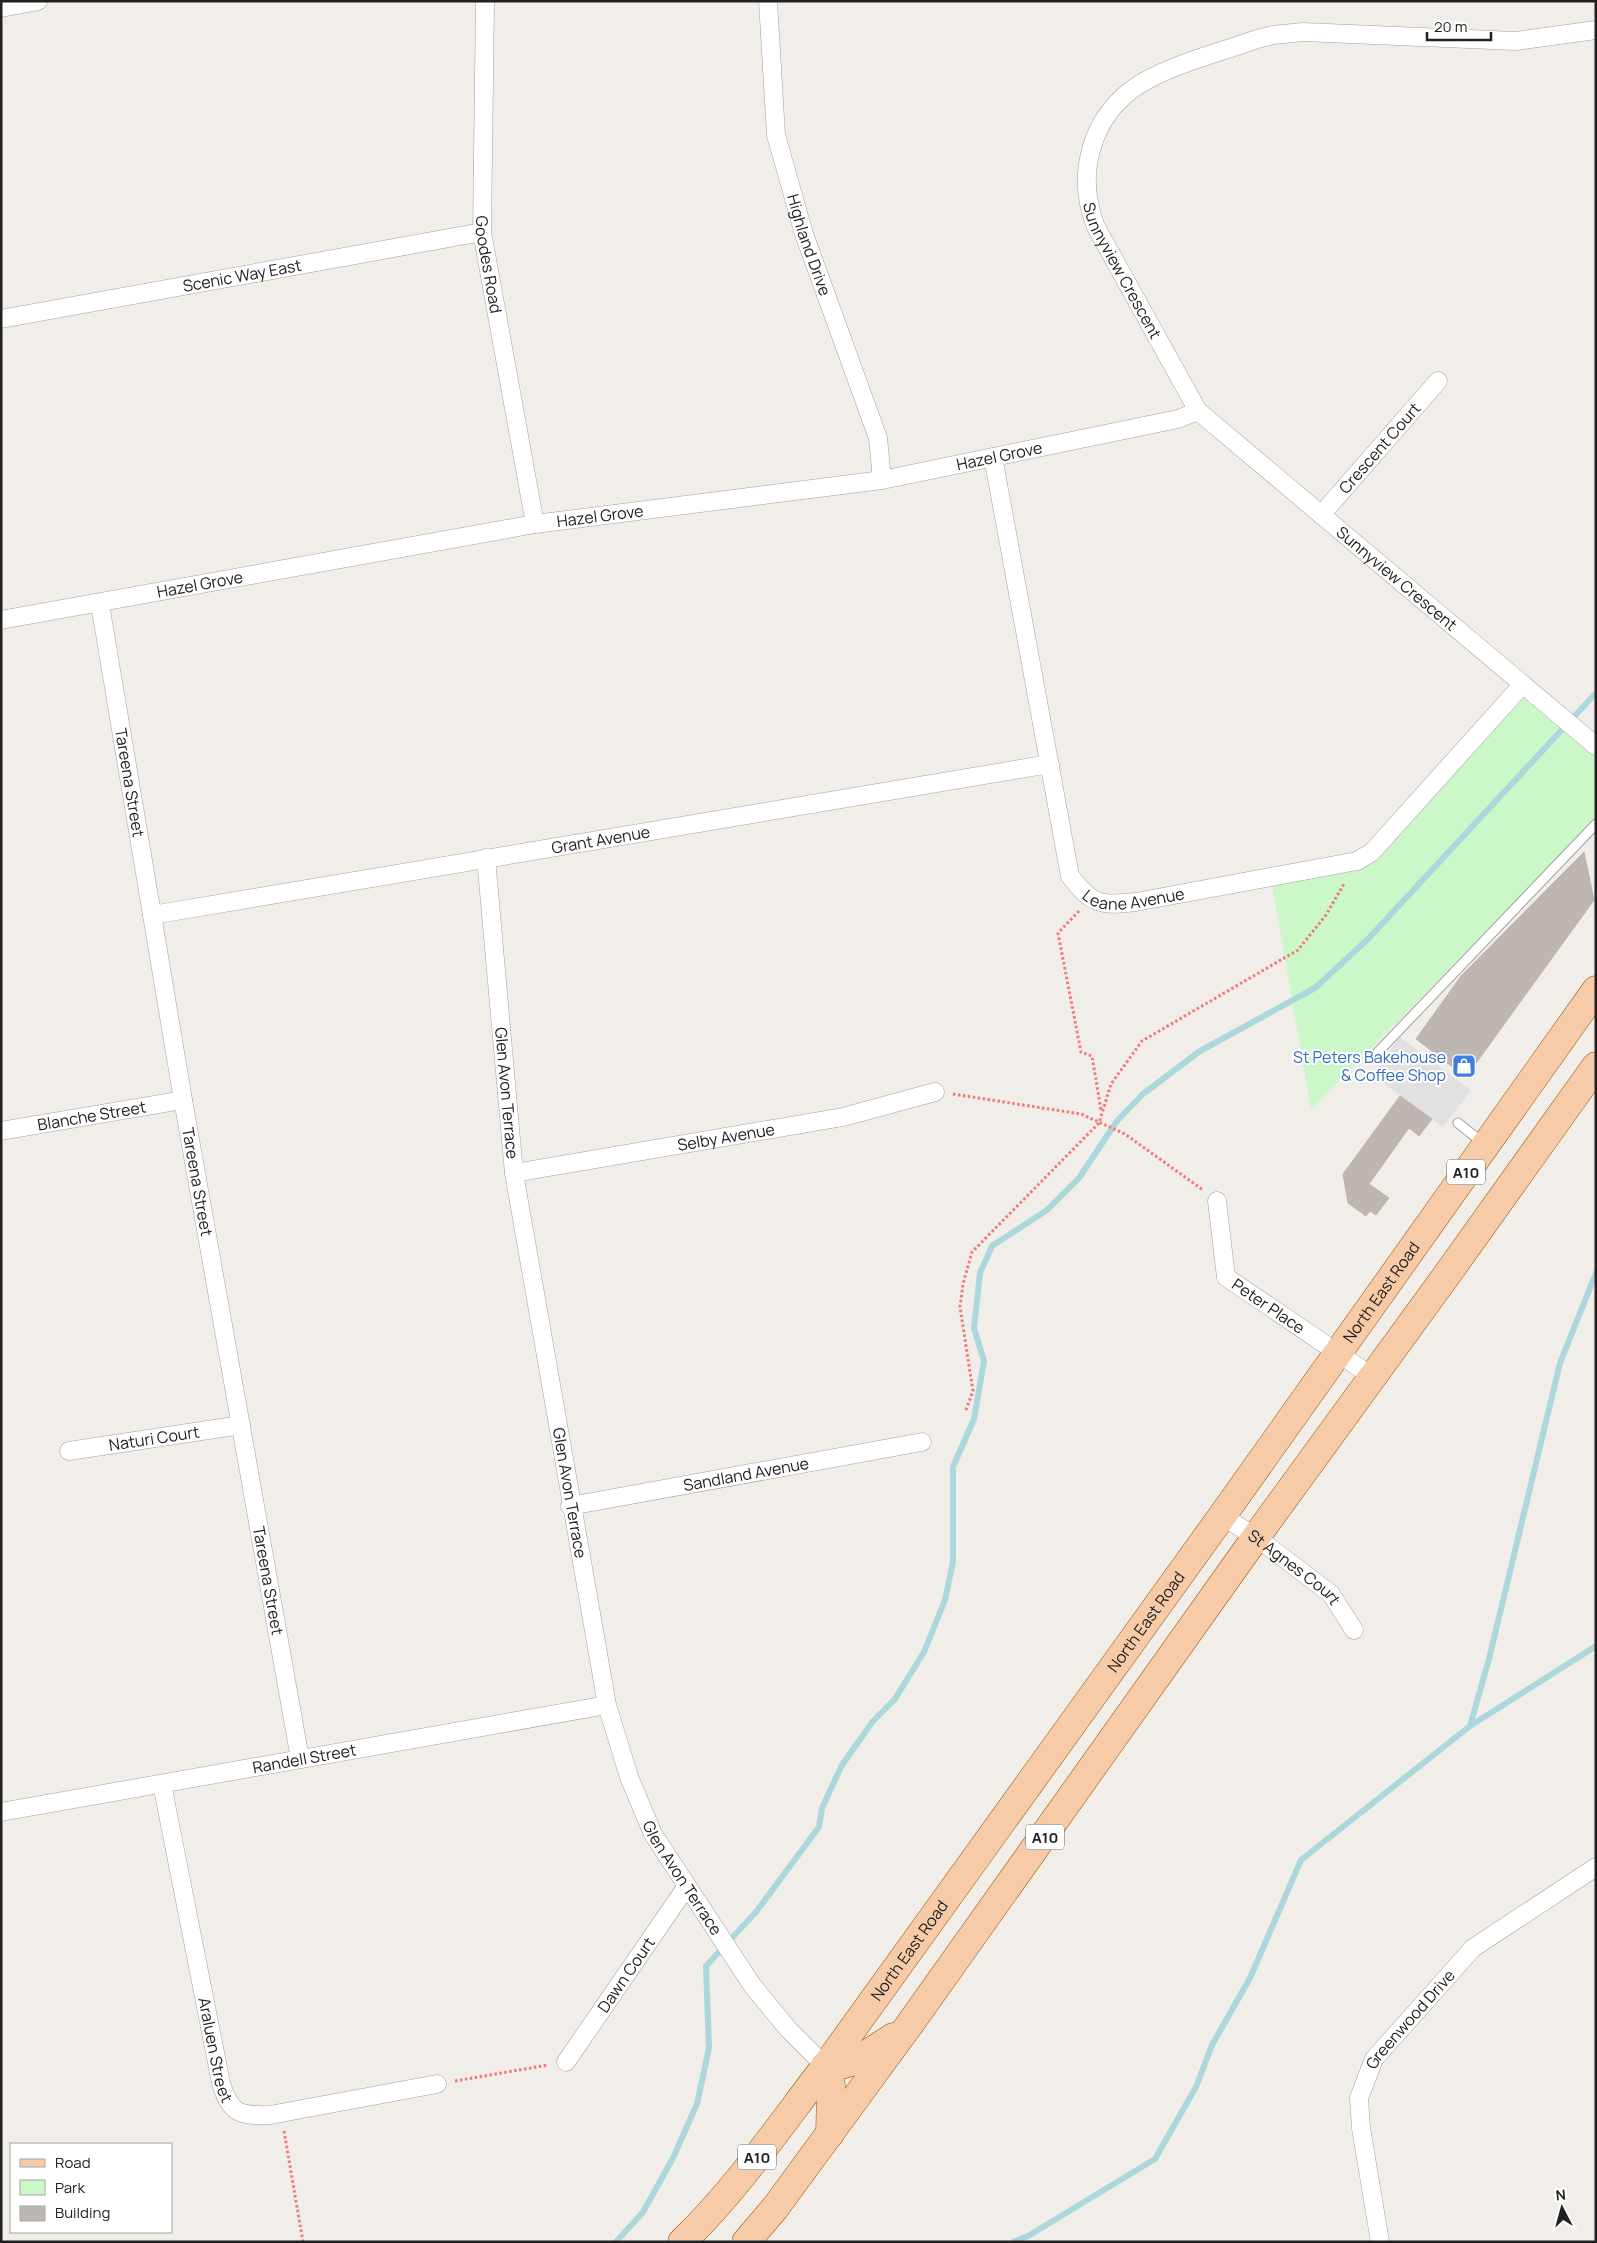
<svg xmlns="http://www.w3.org/2000/svg" width="1597" height="2243" viewBox="0 0 1597 2243" font-family="Manrope,sans-serif">
	<style>
		.park { fill: #cbf7c9 }
		.parking { fill: #e1e1e1 }
		.lines { fill: none; stroke-linecap: round; stroke-linejoin: round }
		.stream { stroke: #acd7dc; stroke-width: 6 }
		.building { fill: #beb6b1; stroke: #c2b3ab }
		.service-casing { stroke: #a2a2a2; stroke-width: 11 }
		.minor-casing { stroke: #a2a2a2; stroke-width: 19 }
		.primary-casing { stroke: #965708; stroke-width: 29 }
		.path { stroke: #f3787a; stroke-width: 3; stroke-dasharray: 2.5 2.5; stroke-linecap: butt }
		.service { stroke: #fff; stroke-width: 9 }
		.minor { stroke: #fff; stroke-width: 18 }
		.primary { stroke: #f7cba7; stroke-width: 28 }
		.labels { text-anchor: middle; dominant-baseline: central; stroke-width: 4; stroke-linejoin: round; paint-order: stroke }
		.shield { fill: #fff; stroke: #646464; stroke-width: 1 }
		.shield-label { font-size: 15px; font-weight: bold; fill: #212121 }
		.street-label { font-size: 16px; fill: #212121; stroke: #fff }
		.shop-label { font-size: 16px; fill: #366cbe; stroke: #fff; text-anchor: end }
	</style>
	<rect width="100%" height="100%" fill="#f1ede9"/>
	<path class="park" d="M 1523,684 L 1596,746 L 1595,820 L 1311,1110 L 1271,877 L 1357,861 Z"/>
	<path class="parking" d="M 1400,1037 L 1471,1090 L 1443,1127 L 1372,1075 Z"/>
	<g class="lines">
		<path class="stream" d="M 1470,1726 L 1489,1659 L 1560,1363 L 1596,1273
			M 616,2242 L 643,2212 L 673,2158 L 697,2104 L 709,2048 L 706,1966 L 756,1912 L 819,1827 L 822,1808 L 842,1765 L 873,1721 L 895,1699 L 924,1652 L 945,1600 L 953,1562 L 953,1467 L 974,1419 L 984,1361 L 974,1328 L 980,1273 L 992,1246 L 1047,1210 L 1079,1178 L 1117,1121 L 1143,1094 L 1200,1051 L 1315,988 L 1368,939 L 1596,693
			M 1013,2242 L 1028,2236 L 1155,2159 L 1196,2087 L 1212,2045 L 1250,1978 L 1301,1860 L 1470,1726 L 1596,1646"/>
	</g>
	<path class="building" d="M 1584,852 L 1594,900 L 1466,1077 L 1416,1039 L 1461,976 Z
		M 1400,1096 L 1432,1119 L 1419,1136 L 1409,1128 L 1369,1184 L 1389,1198 L 1376,1215 L 1370,1211 L 1366,1216 L 1348,1203 L 1343,1174 Z"/>
	<g class="lines">
		<g class="service-casing">
			<path id="service" d="M 1378,1052 L 1596,824
				M 1458,1123 L 1483,1143"/>
		</g>
		<g class="minor-casing">
			<g id="minor">
				<path id="s1" d="M 485,1 L 482,232 L 535,524"/>
				<path id="s2" d="M 768,1 L 776,135 L 804,234 L 878,438 L 882,480"/>
				<path d="M 1,8 L 38,1"/>
				<path id="s3" d="M 1596,30 L 1516,41 L 1303,32 L 1273,35 L 1257,39 C 1219,53 1175,63 1140,84 C 1091,115 1075,174 1096,227 L 1198,411 L 1596,746"/>
				<path id="s4" d="M 1,319 L 482,232"/>
				<path id="s5" d="M 993,457 L 1070,876 C 1092,905 1101,906 1136,902 L 1357,861 L 1372,852 L 1523,684"/>
				<path id="s6" d="M 1321,515 L 1438,381"/>
				<path id="s7" d="M 100,604 L 183,1100 L 300,1759"/>
				<path id="s8" d="M 1,620 L 535,524 L 882,480 L 1178,419 L 1198,411"/>
				<path id="s9" d="M 486,858 L 514,1173 L 607,1705 L 629,1777 L 653,1834 L 752,1985 L 788,2029 L 825,2066"/>
				<path id="s10" d="M 152,915 L 1050,764"/>
				<path id="s11" d="M 1,1131 L 183,1100"/>
				<path id="s12" d="M 514,1173 L 843,1117 L 935,1092"/>
				<path id="s13" d="M 1217,1201 L 1226,1277 L 1373,1377"/>
				<path id="s14" d="M 69,1451 L 241,1425"/>
				<path id="s15" d="M 570,1506 L 922,1442"/>
				<path id="s16" d="M 1222,1516 L 1256,1537 L 1331,1594 L 1354,1630"/>
				<path id="s17" d="M 162,1784 L 221,2083 C 230,2114 240,2116 270,2115 L 437,2084"/>
				<path id="s18" d="M 1,1812 L 607,1705"/>
				<path id="s19" d="M 566,2062 L 687,1886"/>
				<path id="s20" d="M 1380,2242 L 1361,2128 L 1359,2098 L 1374,2059 L 1473,1948 L 1596,1867"/>
			</g>
		</g>
		<g class="primary-casing">
			<g id="primary">
				<path d="M 825,2066 C 852,2068 871,2051 893,2037"/>
				<path d="M 825,2066 L 831,2085 L 830,2134"/>
				<path id="s21" d="M 682,2242 C 739,2187 783,2121 831,2059 L 1222,1516 L 1596,990"/>
				<path d="M 746,2242 L 775,2208 L 907,2028 L 1256,1537 L 1446,1276 L 1596,1066"/>
			</g>
		</g>
		<path class="path" d="M 1079,911 L 1058,933 L 1081,1052 L 1092,1056 L 1101,1110
			M 953,1094 L 1081,1114 L 1125,1134 L 1203,1190
			M 966,1410 L 973,1391 L 960,1307 L 963,1284 L 972,1252 L 1099,1123 L 1111,1084 L 1142,1041 L 1298,950 L 1326,915 L 1345,882
			M 455,2081 L 548,2065
			M 284,2131 L 303,2242"/>
		<use href="#service" class="service"/>
		<use href="#minor" class="minor"/>
		<use href="#primary" class="primary"/>
	</g>
	<defs>
		<g id="shop-square" transform="scale(1.25)"><rect x="-9" y="-9" width="18" height="18" rx="4" fill="#3f7fe0" stroke="#fff"/><path d="M-5-2.5h2.3a2.7 3.5 0 0 1 5.4 0H5L5.5 6h-11ZM-1.5-2.5h3a1.5 2.3 0 0 0-3 0Z" fill="#fff"/></g>
	</defs>
	<g fill-rule="evenodd">
		<use href="#shop-square" x="1464" y="1066"/>
	</g>
	<g class="labels">
		<g class="shield">
			<rect x="1447" y="1159.5" width="38" height="25" rx="4"/>
			<rect x="1026" y="1824.5" width="38" height="25" rx="4"/>
			<rect x="738" y="2144.5" width="38" height="25" rx="4"/>
		</g>
		<g class="shield-label">
			<text x="1466" y="1172">A10</text>
			<text x="1045" y="1837">A10</text>
			<text x="757" y="2157">A10</text>
		</g>
		<g class="street-label">
			<text stroke="none"><textPath href="#s2" startOffset="249">Highland Drive</textPath></text>
			<text stroke="none"><textPath href="#s1" startOffset="264">Goodes Road</textPath></text>
			<text stroke="none"><textPath href="#s3" startOffset="679">Sunnyview Crescent</textPath></text>
			<text stroke="none"><textPath href="#s4" startOffset="245">Scenic Way East</textPath></text>
			<text stroke="none"><textPath href="#s6" startOffset="89">Crescent Court</textPath></text>
			<text stroke="none"><textPath href="#s8" startOffset="1012">Hazel Grove</textPath></text>
			<text stroke="none"><textPath href="#s8" startOffset="608">Hazel Grove</textPath></text>
			<text stroke="none"><textPath href="#s3" startOffset="1099">Sunnyview Crescent</textPath></text>
			<text stroke="none"><textPath href="#s8" startOffset="202">Hazel Grove</textPath></text>
			<text stroke="none"><textPath href="#s7" startOffset="181">Tareena Street</textPath></text>
			<text stroke="none"><textPath href="#s10" startOffset="455">Grant Avenue</textPath></text>
			<text stroke="none"><textPath href="#s5" startOffset="500">Leane Avenue</textPath></text>
			<text stroke="none"><textPath href="#s9" startOffset="236">Glen Avon Terrace</textPath></text>
			<text stroke="none"><textPath href="#s11" startOffset="92">Blanche Street</textPath></text>
			<text stroke="none"><textPath href="#s12" startOffset="215">Selby Avenue</textPath></text>
			<text stroke="none"><textPath href="#s7" startOffset="586">Tareena Street</textPath></text>
			<text stroke="none"><textPath href="#s21" startOffset="1180">North East Road</textPath></text>
			<text stroke="none"><textPath href="#s13" startOffset="128">Peter Place</textPath></text>
			<text stroke="none"><textPath href="#s14" startOffset="86">Naturi Court</textPath></text>
			<text stroke="none"><textPath href="#s15" startOffset="179">Sandland Avenue</textPath></text>
			<text stroke="none"><textPath href="#s9" startOffset="641">Glen Avon Terrace</textPath></text>
			<text stroke="none"><textPath href="#s16" startOffset="89">St Agnes Court</textPath></text>
			<text stroke="none"><textPath href="#s7" startOffset="991">Tareena Street</textPath></text>
			<text stroke="none"><textPath href="#s21" startOffset="775">North East Road</textPath></text>
			<text stroke="none"><textPath href="#s18" startOffset="308">Randell Street</textPath></text>
			<text stroke="none"><textPath href="#s9" startOffset="1046">Glen Avon Terrace</textPath></text>
			<text stroke="none"><textPath href="#s21" startOffset="370">North East Road</textPath></text>
			<text stroke="none"><textPath href="#s19" startOffset="106">Dawn Court</textPath></text>
			<text stroke="none"><textPath href="#s20" startOffset="241">Greenwood Drive</textPath></text>
			<text stroke="none"><textPath href="#s17" startOffset="271">Araluen Street</textPath></text>
		</g>
		<g class="shop-label">
			<text x="1446" y="1057">St Peters Bakehouse<tspan x="1446" dy="18">&amp; Coffee Shop</tspan></text>
		</g>
	</g>
	<rect width="1597" height="2243" fill="none" stroke="#212121" stroke-width="5"/>
	<rect x="10" y="2143" width="162" height="90" fill="#ffffff" stroke="#a6a6a6"/>
	<rect x="20" y="2159" width="25" height="8" fill="#f7cba7" stroke="#a6a6a6"/>
	<text x="55" y="2168" font-size="15" fill="#212121">Road</text>
	<rect x="20" y="2180" width="25" height="15" fill="#cbf7c9" stroke="#a6a6a6"/>
	<text x="55" y="2193" font-size="15" fill="#212121">Park</text>
	<rect x="20" y="2206" width="25" height="15" fill="#beb6b1" stroke="#a6a6a6"/>
	<text x="55" y="2218" font-size="15" fill="#212121">Building</text>
	<g transform="translate(1562 2208) rotate(354)" stroke="#ffffff" stroke-width="4" paint-order="stroke">
	<path d="M0-4L9 19L0 12L-9 19Z" fill="#212121"/>
	<text y="-8" font-size="14" font-weight="bold" text-anchor="middle" fill="#212121">N</text>
	</g>
	<path d="M1427 32v8h64v-8" fill="none" stroke="#212121" stroke-width="2.5"/>
	<text x="1434" y="32" font-size="15" fill="#212121" stroke="#ffffff" stroke-width="4" paint-order="stroke">20 m</text>
</svg>
